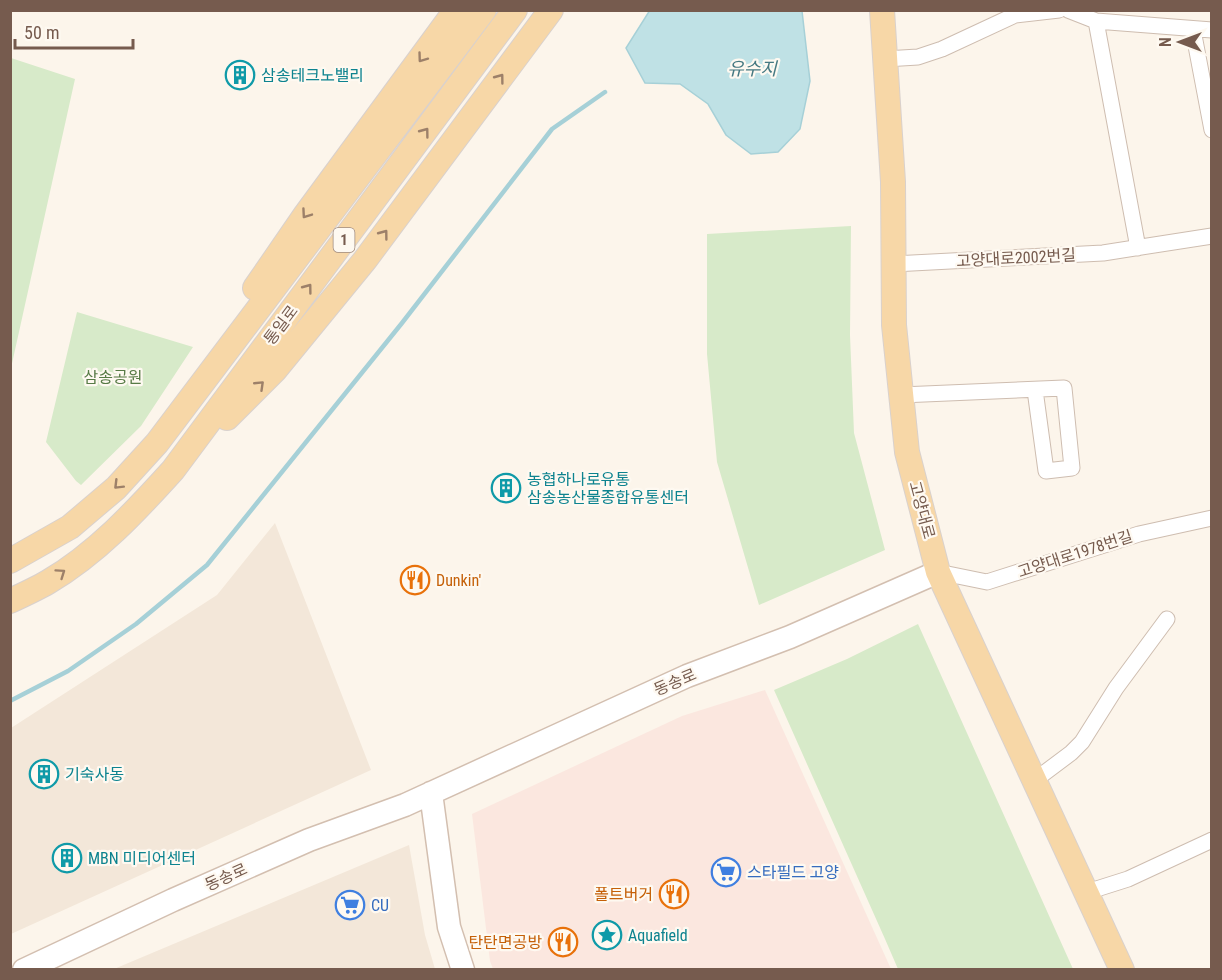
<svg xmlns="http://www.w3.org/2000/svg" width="1222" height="980" viewBox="0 0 1222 980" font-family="'Roboto Condensed','Noto Sans KR',sans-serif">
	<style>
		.residential { fill: #f3e7d9 }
		.commercial { fill: #fbe7df }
		.green { fill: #d7eac9 }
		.water { fill: #bfe1e5; stroke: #a6d0d7; stroke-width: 1.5 }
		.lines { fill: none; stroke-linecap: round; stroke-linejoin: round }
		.stream { stroke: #a6d0d7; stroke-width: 4.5 }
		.street-casing { stroke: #cebdb0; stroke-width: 17 }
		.secondary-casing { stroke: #d3bfb0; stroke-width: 25 }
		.primary-casing { stroke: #d9d1cd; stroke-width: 26 }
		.street { stroke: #fff; stroke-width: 15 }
		.secondary { stroke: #fff; stroke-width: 22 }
		.primary { stroke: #f7d7a7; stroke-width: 24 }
		.oneway { stroke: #9d8069 }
		.labels { text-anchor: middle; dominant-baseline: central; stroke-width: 4.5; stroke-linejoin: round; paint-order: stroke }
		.shield { fill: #fef9f1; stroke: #9f8a7f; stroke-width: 1.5 }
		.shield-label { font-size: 15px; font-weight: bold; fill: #765b4e }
		.culture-label { font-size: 16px; fill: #0d838f; stroke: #fef9f1; text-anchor: start }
		.street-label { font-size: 16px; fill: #765b4e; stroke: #fef9f1 }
		.park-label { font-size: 16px; fill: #577b46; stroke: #fef9f1 }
		.food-label { font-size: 16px; fill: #c56008; stroke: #fef9f1; text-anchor: end }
		.shop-label { font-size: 16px; fill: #366cbe; stroke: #fef9f1; text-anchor: start }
		.water-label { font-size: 18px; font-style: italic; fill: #457982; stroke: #fef9f1 }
	</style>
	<rect width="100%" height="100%" fill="#fcf5eb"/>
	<path class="residential" d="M 275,523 L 371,770 L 11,934 L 11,728 L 217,595 Z
		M 409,845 L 425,935 L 435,969 L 114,969 Z"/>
	<path class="commercial" d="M 765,690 L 891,969 L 493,969 L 490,961 L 472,814 L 682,716 Z"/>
	<path class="green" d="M 11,58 L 75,79 L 11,368 L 10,58 Z
		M 851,226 L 850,335 L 854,433 L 885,550 L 759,605 L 717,462 L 707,354 L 707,234 Z
		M 77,312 L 193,347 L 141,426 L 81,485 L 76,481 L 46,442 Z
		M 918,624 L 1073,969 L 898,969 L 885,939 L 774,690 L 847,659 Z"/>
	<path class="water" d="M 650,10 L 802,11 L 810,81 L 800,129 L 778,152 L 751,154 L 726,135 L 708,104 L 680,84 L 645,83 L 626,48 Z"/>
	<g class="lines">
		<path class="stream" d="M 10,701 L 68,671 L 136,624 L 207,565 L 402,323 L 552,129 L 605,92"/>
		<g class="street-casing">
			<path id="street" d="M 1068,10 L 1096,21 L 1212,30
				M 1096,21 L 1138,248
				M 1193,30 L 1212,130
				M 885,59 L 918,57 L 942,49 L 1015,15 L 1059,10
				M 893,264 L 1103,253 L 1212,236
				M 901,395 L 1064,388 L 1072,468 L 1046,471 L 1035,390
				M 938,572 L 987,582 L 1139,534 L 1212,518
				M 1035,780 L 1071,753 L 1082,742 L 1116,688 L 1167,619
				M 1087,892 L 1128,879 L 1212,840"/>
		</g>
		<g class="secondary-casing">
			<path id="secondary" d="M 431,793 L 449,927 L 463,970
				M 24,970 L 173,900 L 309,840 L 405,805 L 687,676 L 790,637 L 938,572"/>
		</g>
		<g class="primary-casing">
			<path id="primary" d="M 882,10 L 893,182 L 894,325 L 907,452 L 938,572 L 1122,970
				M 255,288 L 306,214 L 456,10
				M 227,418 L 275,370 L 365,260 L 551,10
				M 10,561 L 70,527 L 116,488 L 157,443 L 484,10
				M 10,601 C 23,595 36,589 48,582 C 96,554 136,511 173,470 L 515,10"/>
		</g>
		<use href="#street" class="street"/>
		<use href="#secondary" class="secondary"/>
		<use href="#primary" class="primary"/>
	</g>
	<defs><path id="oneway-chevron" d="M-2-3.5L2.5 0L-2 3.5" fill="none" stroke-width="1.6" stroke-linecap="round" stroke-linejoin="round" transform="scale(1.5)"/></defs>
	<g class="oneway">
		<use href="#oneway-chevron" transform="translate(422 58) rotate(126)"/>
		<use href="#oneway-chevron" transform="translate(500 78) rotate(-53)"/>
		<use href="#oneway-chevron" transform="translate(425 132) rotate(-53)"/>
		<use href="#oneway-chevron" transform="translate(306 214) rotate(125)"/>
		<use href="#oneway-chevron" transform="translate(384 234) rotate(-53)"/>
		<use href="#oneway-chevron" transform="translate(308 288) rotate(-53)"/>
		<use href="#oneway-chevron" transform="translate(260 385) rotate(-44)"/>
		<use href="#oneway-chevron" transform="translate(118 485) rotate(135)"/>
		<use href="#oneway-chevron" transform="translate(61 573) rotate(-35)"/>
	</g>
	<defs>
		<g id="building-ring" transform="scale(1.5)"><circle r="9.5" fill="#fef9f1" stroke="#0f9aa8" stroke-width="1.5"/><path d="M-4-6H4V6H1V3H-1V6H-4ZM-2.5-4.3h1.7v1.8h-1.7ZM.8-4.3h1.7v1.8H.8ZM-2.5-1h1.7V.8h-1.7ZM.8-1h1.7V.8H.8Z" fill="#0f9aa8"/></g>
		<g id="restaurant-ring" transform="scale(1.5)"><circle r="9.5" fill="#fef9f1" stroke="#e8710a" stroke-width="1.5"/><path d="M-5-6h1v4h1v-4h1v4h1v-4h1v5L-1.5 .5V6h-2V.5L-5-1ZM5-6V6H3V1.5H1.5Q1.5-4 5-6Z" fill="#e8710a"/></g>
		<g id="supermarket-ring" transform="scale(1.5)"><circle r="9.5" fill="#fef9f1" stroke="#3f7fe0" stroke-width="1.5"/><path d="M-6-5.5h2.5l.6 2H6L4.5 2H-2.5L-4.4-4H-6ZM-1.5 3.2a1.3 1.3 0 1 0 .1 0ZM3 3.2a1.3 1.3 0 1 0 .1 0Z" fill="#3f7fe0"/></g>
		<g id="sight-ring" transform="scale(1.5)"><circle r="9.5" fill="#fef9f1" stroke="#0f9aa8" stroke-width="1.5"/><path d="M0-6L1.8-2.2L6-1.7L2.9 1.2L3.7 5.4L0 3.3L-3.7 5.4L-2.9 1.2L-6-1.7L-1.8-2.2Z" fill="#0f9aa8"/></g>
	</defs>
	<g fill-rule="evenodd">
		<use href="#building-ring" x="240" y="75"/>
		<use href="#building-ring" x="506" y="488"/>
		<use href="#restaurant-ring" x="415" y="580"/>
		<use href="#building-ring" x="44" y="774"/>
		<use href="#building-ring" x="67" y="858"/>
		<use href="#supermarket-ring" x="726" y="872"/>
		<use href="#restaurant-ring" x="674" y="894"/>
		<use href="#supermarket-ring" x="350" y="905"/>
		<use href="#sight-ring" x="607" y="935"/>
		<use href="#restaurant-ring" x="563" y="942"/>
	</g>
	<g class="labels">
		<rect class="shield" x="333.5" y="228" width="21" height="24" rx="4.5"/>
		<g class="shield-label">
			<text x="344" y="240">1</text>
		</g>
		<g class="culture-label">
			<text x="261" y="75">삼송테크노밸리</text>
			<text x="527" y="479">농협하나로유통<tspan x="527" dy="18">삼송농산물종합유통센터</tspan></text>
			<text x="65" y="774">기숙사동</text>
			<text x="88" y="858">MBN 미디어센터</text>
			<text x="628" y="935">Aquafield</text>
		</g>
		<g class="street-label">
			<text transform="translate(1016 258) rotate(-3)">고양대로2002번길</text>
			<text transform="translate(281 325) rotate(-53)">통일로</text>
			<text transform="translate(922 510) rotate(75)">고양대로</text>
			<text transform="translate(1075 554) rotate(-18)">고양대로1978번길</text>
			<text transform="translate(675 682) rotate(-23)">동송로</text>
			<text transform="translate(226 877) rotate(-24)">동송로</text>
		</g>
		<g class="park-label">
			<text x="113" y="377">삼송공원</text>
		</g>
		<g class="food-label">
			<text x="436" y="580" text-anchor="start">Dunkin'</text>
			<text x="653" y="894">폴트버거</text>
			<text x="542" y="942">탄탄면공방</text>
		</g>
		<g class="shop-label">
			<text x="747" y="872">스타필드 고양</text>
			<text x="371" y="905">CU</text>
		</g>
		<g class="water-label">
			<text x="752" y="68">유수지</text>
		</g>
	</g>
	<rect width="1222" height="980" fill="none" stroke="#765b4e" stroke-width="24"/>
	<g transform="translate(1180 42) rotate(270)" stroke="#fef9f1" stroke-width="4.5" paint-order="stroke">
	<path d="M0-4.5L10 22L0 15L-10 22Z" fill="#765b4e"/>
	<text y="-9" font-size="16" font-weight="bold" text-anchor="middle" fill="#765b4e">N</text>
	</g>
	<path d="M15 39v9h118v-9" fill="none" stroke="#765b4e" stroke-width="3"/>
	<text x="24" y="39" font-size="18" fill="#765b4e" stroke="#fef9f1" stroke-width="4.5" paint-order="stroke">50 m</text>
</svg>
